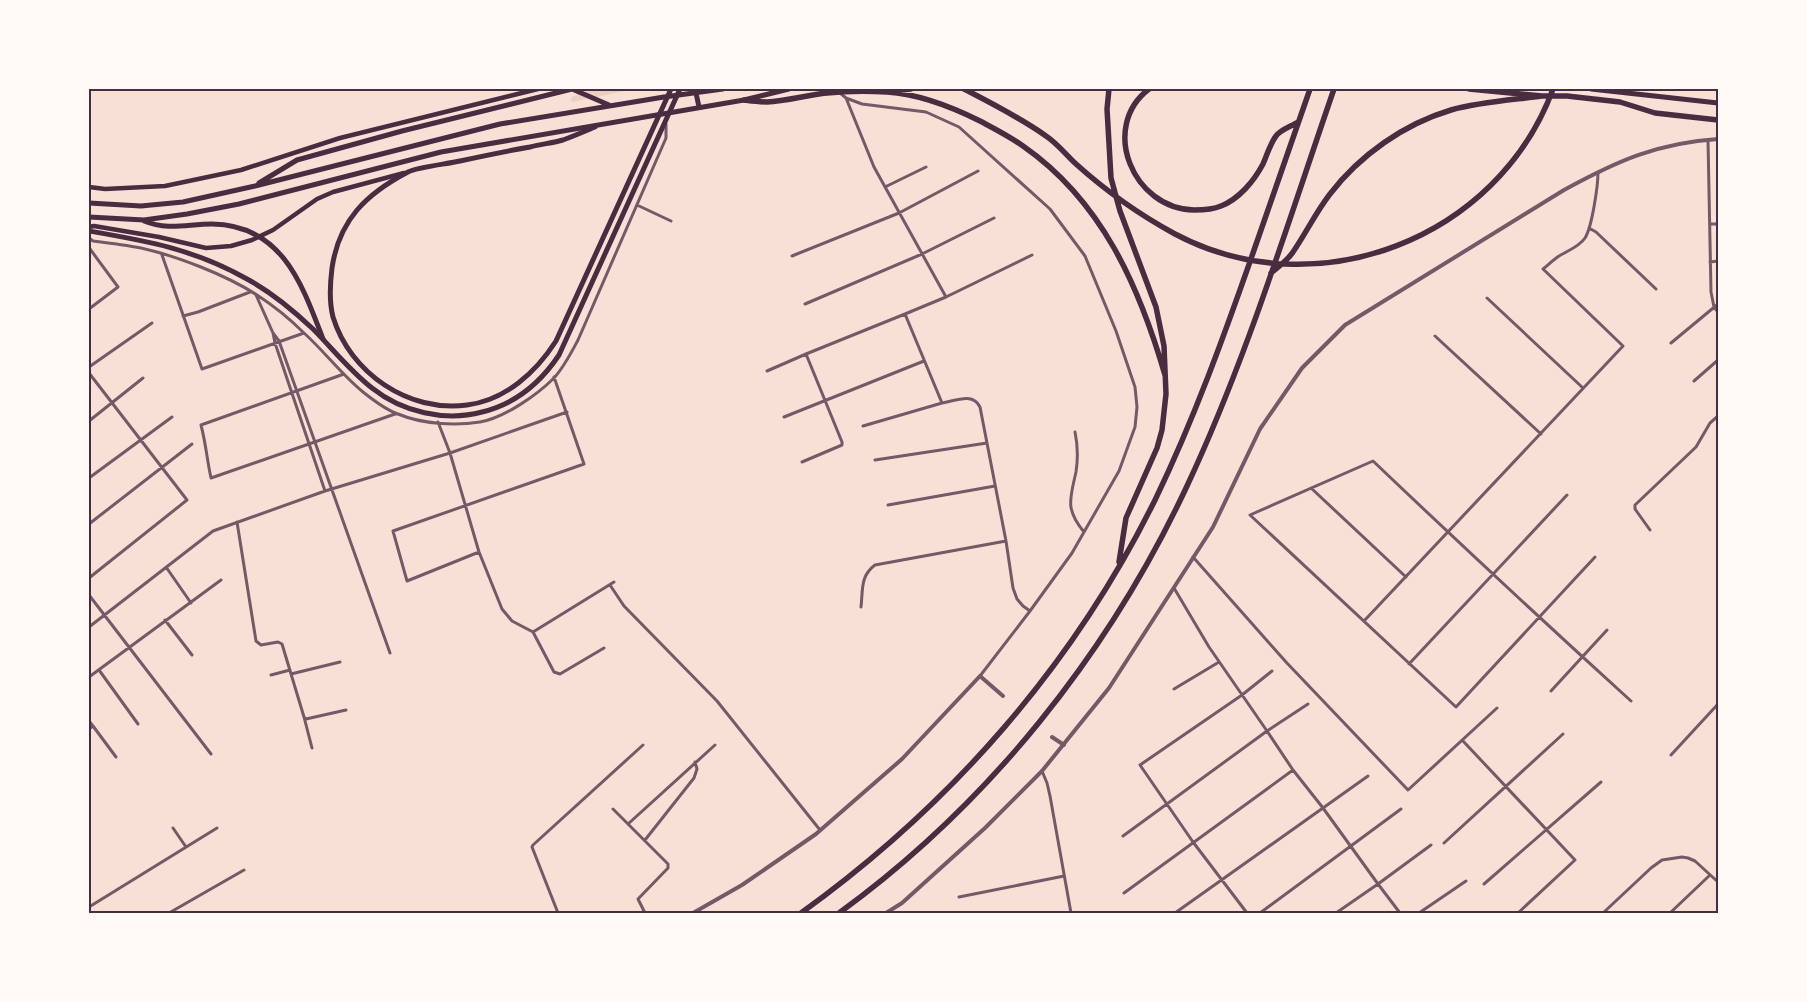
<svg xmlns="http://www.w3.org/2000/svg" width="1807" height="1002" viewBox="0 0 1807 1002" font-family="'Zilla Slab',serif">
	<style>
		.green { fill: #ebcfc5 }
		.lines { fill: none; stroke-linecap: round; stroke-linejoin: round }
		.minor { stroke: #755966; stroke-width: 3 }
		.tertiary { stroke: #755966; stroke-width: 4 }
		.secondary { stroke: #4a2c40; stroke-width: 4.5 }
		.primary { stroke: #4a2c40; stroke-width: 5 }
		.trunk { stroke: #4a2c40; stroke-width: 5 }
		.motorway { stroke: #4a2c40; stroke-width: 5.5 }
		.neatline { fill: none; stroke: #4a2c40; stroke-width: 2 }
	</style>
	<rect width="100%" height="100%" fill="#f7e1d7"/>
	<path class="green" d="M 591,89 L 634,89 L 573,102 L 570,100 L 572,97 Z"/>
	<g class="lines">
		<path class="minor" d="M 840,93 L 846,98 L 862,104 L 926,112 L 959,127 L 1050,209 L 1085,256 L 1116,331 L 1135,387 L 1137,407 L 1135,427 L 1119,471 L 1072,553 L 1030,611 L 980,676
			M 846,98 L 874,167 L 946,297 L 905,314 L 942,403 C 955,401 973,392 980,407 L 1006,541 L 1013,588 L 1017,599 L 1023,606 L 1030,611
			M 1708,140 L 1711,292 L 1714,307 L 1718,312
			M 885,187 L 926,167
			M 637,205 L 671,221
			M 1710,224 L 1718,224
			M 1589,228 L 1596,232 L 1656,289
			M 89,238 L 93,241 C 109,243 125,245 141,248 C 177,256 226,275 257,295 C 274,306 290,319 304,333 C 325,352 341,374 363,392 C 373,400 386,410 398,414 C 422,424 454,426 480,422 C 504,418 537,395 554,378 C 564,367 571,353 578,340 L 666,138 L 666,124
			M 162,255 L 202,369 L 304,333
			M 792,256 L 899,213 L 978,171
			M 1710,262 L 1718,261
			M 256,295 L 273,333 L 279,341 L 390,653
			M 946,297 L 1032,255
			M 1487,298 L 1583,388
			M 805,304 L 922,254 L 994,218
			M 89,309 L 118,287 L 90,249
			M 183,316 L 198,312 L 250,292
			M 273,333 L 275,343 L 325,491
			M 1435,336 L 1541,434
			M 1671,343 L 1718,304
			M 89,367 L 152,323
			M 767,371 L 806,354
			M 89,373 L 187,500 L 89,578
			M 344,374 L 201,425 C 206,444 207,460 211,478 L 395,414
			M 1694,381 L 1718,360
			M 784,417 L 924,361
			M 89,421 L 143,378
			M 438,422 L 450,453 L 479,552 L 502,609 L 512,621 L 533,632 L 614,582
			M 863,426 L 942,403
			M 1075,432 C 1078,446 1078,459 1076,472 C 1070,499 1065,509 1084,532
			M 875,460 L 987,443
			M 802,462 L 842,445 L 842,442 L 806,354 L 905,314
			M 89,478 L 172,417
			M 1311,488 L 1406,577
			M 888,505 L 995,486
			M 237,522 L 256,641 L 261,645 L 278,642 L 282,644 L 304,717 L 306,719 L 346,710
			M 89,524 L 192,444
			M 1650,530 L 1635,509 L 1635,505 L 1696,447 L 1710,423 L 1718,416
			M 479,552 L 407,581 L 393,531 L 584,464 L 554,377
			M 1193,557 L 1286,662 L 1408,790 L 1497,708
			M 1595,557 L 1456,707 L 1250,515 L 1373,461 C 1458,542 1544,622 1631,701
			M 166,567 L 191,603
			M 610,585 L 624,606 L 717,701 L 820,830
			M 89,595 L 211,754
			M 861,607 C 863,590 860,576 875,565 L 1006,541
			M 165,620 L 192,655
			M 1364,621 L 1623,346 L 1543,269 C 1548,265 1553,260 1559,256 C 1567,251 1579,247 1585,238 C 1592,227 1598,186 1598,172
			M 89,627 L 213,531 L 325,491 L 450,453 L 567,412
			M 533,632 L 554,672 L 560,674 L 604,648
			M 1409,664 L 1567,495
			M 99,670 L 138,724
			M 291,674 L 340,662
			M 271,675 L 290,670
			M 89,677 L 221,580
			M 1174,689 L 1219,662
			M 1551,691 L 1607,630
			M 1308,704 L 1267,731 L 1293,770 L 1323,808 L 1378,884 L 1336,913
			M 304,717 L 312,748
			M 89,721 L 93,726 L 89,729
			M 93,726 L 116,757
			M 1463,741 L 1575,860 L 1518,913
			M 1671,755 L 1718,704
			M 1042,771 L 1047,783 L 1050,796 L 1071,913
			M 613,809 L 668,864 L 668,868 L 638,899 L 645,913
			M 628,824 L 715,745
			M 173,828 L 186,847
			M 1123,836 L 1267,731 L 1209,647 L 1174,588
			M 645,840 L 694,778 L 697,769 L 695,762
			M 1444,843 L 1563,734
			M 1484,884 L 1601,782
			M 1124,893 L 1293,770
			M 959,897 L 1064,876
			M 89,907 L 217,828
			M 169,913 L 244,870
			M 558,913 L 532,847 L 533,845 L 643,745
			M 1175,913 L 1368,776
			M 1247,913 L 1193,842 L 1140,765 L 1242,695 L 1272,671
			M 1260,913 L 1401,809
			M 1400,913 L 1378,884 L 1431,845
			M 1419,913 L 1466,881
			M 1603,913 L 1651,868 L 1662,860 L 1682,857 L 1688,858 L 1695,861 L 1718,882
			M 1670,913 L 1710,875"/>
		<path class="tertiary" d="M 1052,737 L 1064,745
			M 693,913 L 742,885 L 816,834 L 902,759 L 980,676 L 1003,696
			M 886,913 L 902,903 L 985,828 L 1042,771 L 1109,688 L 1213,527 L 1260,429 L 1302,368 L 1345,325 L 1564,190 C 1617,161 1657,143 1718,139"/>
		<path class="secondary" d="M 89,187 L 105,189 L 165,186 L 241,170 L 340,138 L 538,89
			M 89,227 L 94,226 L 159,237 L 206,248 L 231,246 L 252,240 L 273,230 L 317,199 L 333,192 L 404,173"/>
		<path class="primary" d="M 595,127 C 585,131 574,136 563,140 C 553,143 541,144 530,147 C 507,151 483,156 460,161 C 447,164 418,167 408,172 C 366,194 339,220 332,268 C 330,284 329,302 333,317 C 350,373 409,413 467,405 C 506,400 536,372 556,341 L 671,89
			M 89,231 C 147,241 194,249 247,279 C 271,292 293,310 313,329 C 332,348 350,371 372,388 C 402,412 445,422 482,412 C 515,404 541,382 559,355 L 680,89"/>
		<path class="trunk" d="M 1591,89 L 1718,103
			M 696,93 L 699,107
			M 259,183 L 297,160 L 402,131 L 572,89 L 609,105
			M 89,203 L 141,206 L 183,202 L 255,186 L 500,124 L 664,97 L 723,89
			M 89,217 L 144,220 L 187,214 L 239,204 L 441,152 L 744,100 L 789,89
			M 144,221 C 169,231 187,224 212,224 C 282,225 302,284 323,339"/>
		<path class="motorway" d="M 964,89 C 991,103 1021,118 1046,136 C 1058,144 1066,155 1076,164 C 1106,191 1140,215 1175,234 C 1316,309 1498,239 1553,89
			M 1109,89 L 1107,109 L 1111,178 L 1120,211 L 1156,307 L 1164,346 L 1166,394 L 1162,430 L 1157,448 L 1126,518 L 1119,562
			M 1149,89 C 1099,127 1133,209 1194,210 C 1203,210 1212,210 1221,206 C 1239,199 1254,181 1263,164 C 1267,155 1270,144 1276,136 C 1280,130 1292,126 1298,122
			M 1469,89 L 1542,96 L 1567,96 L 1620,102 L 1655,113 L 1718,120
			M 893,91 L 911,89
			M 744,100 C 752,101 759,102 767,102 C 787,101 807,95 827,93 C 847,91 867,91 887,92 C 919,94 952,107 980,121 C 995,129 1009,136 1023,146 C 1102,201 1139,286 1165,375
			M 1271,273 C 1278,267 1288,260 1293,252 C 1306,233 1316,212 1330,194 C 1360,155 1404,124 1451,110 C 1480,102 1512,100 1542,96
			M 801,913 C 951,805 1074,665 1156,498 C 1194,419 1224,336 1253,253 C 1272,198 1291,144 1310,89
			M 839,913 C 989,804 1109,653 1187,486 C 1247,358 1288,222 1334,89"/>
	</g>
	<rect width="1807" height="1002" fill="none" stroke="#fffaf5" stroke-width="180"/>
	<rect x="90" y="90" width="1627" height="822" class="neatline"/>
</svg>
